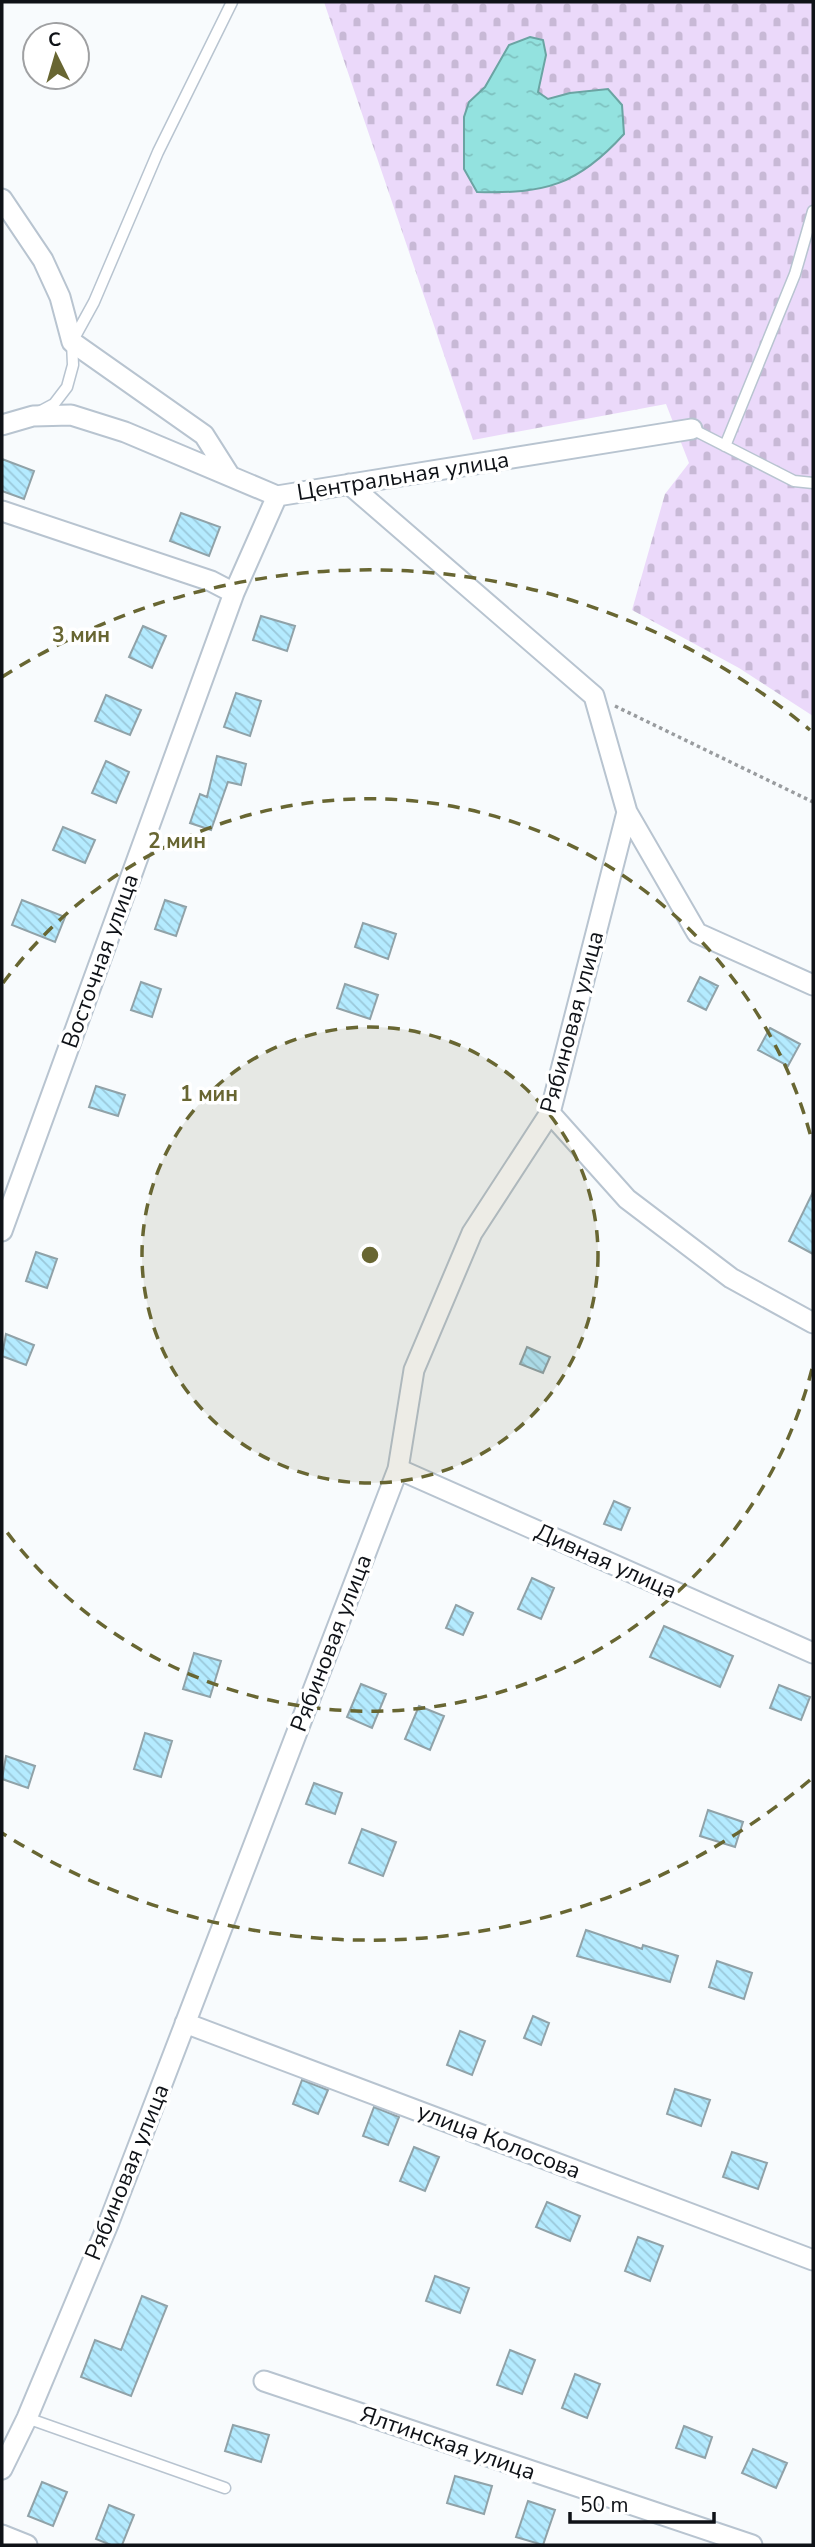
<svg xmlns="http://www.w3.org/2000/svg" width="815" height="2547" viewBox="0 0 815 2547" font-family="'Nunito Sans',sans-serif">
	<style>
		.cemetery { fill: url(#cemetery-stones) }
		.water { fill: url(#water-ripples); stroke: #6ba4a3; stroke-width: 2 }
		.building { fill: url(#building-back-hatch); stroke: #90a2a8; stroke-width: 2 }
		.lines { fill: none; stroke-linecap: round; stroke-linejoin: round }
		.service-casing { stroke: #b8c4d0; stroke-width: 13 }
		.minor-casing { stroke: #b8c4d0; stroke-width: 23 }
		.path { stroke: #999c9f; stroke-width: 3.5; stroke-dasharray: 3.5 3.5; stroke-linecap: butt }
		.service { stroke: #fff; stroke-width: 10 }
		.minor { stroke: #fff; stroke-width: 19 }
		.ring { fill: none; stroke: #686632; stroke-width: 3.5; stroke-dasharray: 12 9 }
		.labels { text-anchor: middle; dominant-baseline: central; stroke-width: 7; stroke-linejoin: round; paint-order: stroke }
		.street-label { font-size: 23px; fill: #0f1217; stroke: #fff }
		.centre { fill: #686632; stroke: #fff; stroke-width: 3.5 }
		.ring-label { font-size: 21px; text-anchor: middle; font-weight: bold; fill: #686632; stroke: #fff; stroke-width: 7; stroke-linejoin: round; paint-order: stroke }
	</style>
	<defs>
		<pattern id="cemetery-stones" width="16" height="16" patternUnits="userSpaceOnUse" patternTransform="scale(1.75)"><rect width="16" height="16" fill="#ebd9fa"/><path d="M2 7V4a2 2 0 0 1 4 0v3zM10 15v-3a2 2 0 0 1 4 0v3z" fill="#c8b9d6"/></pattern>
		<pattern id="water-ripples" width="26" height="14" patternUnits="userSpaceOnUse" patternTransform="scale(1.75)"><rect width="26" height="14" fill="#93e2df"/><path d="M2 4q2-2 4 0t4 0M15 11q2-2 4 0t4 0" fill="none" stroke="#7ec1bf"/></pattern>
		<pattern id="building-back-hatch" width="6" height="6" patternUnits="userSpaceOnUse" patternTransform="scale(1.75)"><rect width="6" height="6" fill="#b4ebff"/><path d="M-1 5l2 2M0 0l6 6M5-1l2 2" fill="none" stroke="#9ac8da"/></pattern>
	</defs>
	<rect width="100%" height="100%" fill="#f8fbfd"/>
	<path class="cemetery" d="M 324,2 L 813,2 L 813,716 L 739,668 L 632,610 L 665,494 L 689,463 L 666,404 L 473,440 Z"/>
	<path class="water" d="M 530,37 L 543,40 L 546,55 L 538,92 L 548,99 L 570,93 L 608,89 L 622,105 L 624,134 C 578,185 545,194 477,192 L 464,169 L 464,117 L 469,102 L 485,87 L 509,45 Z"/>
	<path class="building" d="M 2,459 L 34,471 L 24,499 L 2,491 Z
		M 181,513 L 220,527 L 209,556 L 170,541 Z
		M 261,616 L 295,626 L 287,651 L 253,640 Z
		M 143,626 L 166,636 L 152,668 L 129,657 Z
		M 236,693 L 261,701 L 250,736 L 224,727 Z
		M 106,695 L 141,710 L 130,735 L 95,721 Z
		M 217,756 L 246,764 L 241,785 L 228,782 L 211,830 L 190,823 L 200,794 L 207,797 Z
		M 106,761 L 129,772 L 116,803 L 92,793 Z
		M 63,827 L 95,840 L 85,863 L 53,850 Z
		M 22,900 L 65,917 L 55,942 L 12,925 Z
		M 165,900 L 186,907 L 176,936 L 155,929 Z
		M 363,923 L 396,934 L 388,959 L 355,947 Z
		M 700,977 L 718,986 L 706,1010 L 688,1001 Z
		M 141,982 L 161,989 L 152,1017 L 131,1010 Z
		M 345,984 L 378,995 L 370,1019 L 337,1008 Z
		M 770,1028 L 800,1044 L 788,1066 L 758,1050 Z
		M 96,1086 L 125,1095 L 118,1116 L 89,1107 Z
		M 813,1192 L 813,1254 L 789,1241 Z
		M 36,1252 L 57,1259 L 47,1288 L 26,1281 Z
		M 6,1334 L 34,1345 L 26,1365 L 2,1356 Z
		M 527,1347 L 550,1357 L 543,1373 L 520,1364 Z
		M 614,1501 L 630,1508 L 621,1530 L 604,1524 Z
		M 532,1578 L 554,1588 L 541,1619 L 518,1609 Z
		M 456,1605 L 473,1613 L 463,1635 L 446,1628 Z
		M 664,1626 L 733,1656 L 720,1687 L 650,1657 Z
		M 194,1653 L 221,1661 L 210,1697 L 183,1689 Z
		M 361,1684 L 386,1694 L 372,1728 L 347,1717 Z
		M 779,1685 L 810,1697 L 801,1720 L 770,1708 Z
		M 419,1706 L 444,1716 L 430,1750 L 405,1739 Z
		M 145,1733 L 172,1741 L 161,1777 L 134,1769 Z
		M 6,1756 L 35,1766 L 28,1788 L 2,1779 Z
		M 314,1783 L 342,1793 L 335,1814 L 306,1804 Z
		M 708,1810 L 743,1822 L 735,1847 L 700,1836 Z
		M 362,1829 L 396,1842 L 383,1876 L 349,1863 Z
		M 586,1930 L 642,1949 L 643,1945 L 678,1956 L 670,1982 L 577,1956 Z
		M 717,1961 L 752,1973 L 744,1999 L 709,1987 Z
		M 533,2016 L 549,2023 L 541,2045 L 524,2038 Z
		M 460,2031 L 485,2041 L 472,2075 L 447,2065 Z
		M 302,2080 L 328,2090 L 318,2114 L 293,2104 Z
		M 675,2089 L 710,2100 L 701,2126 L 667,2114 Z
		M 374,2107 L 399,2117 L 388,2145 L 363,2136 Z
		M 414,2147 L 439,2157 L 425,2191 L 400,2181 Z
		M 732,2152 L 767,2163 L 758,2189 L 723,2177 Z
		M 547,2202 L 580,2216 L 570,2241 L 536,2227 Z
		M 638,2237 L 663,2246 L 650,2281 L 625,2271 Z
		M 435,2276 L 469,2288 L 460,2313 L 426,2301 Z
		M 142,2296 L 167,2306 L 131,2396 L 81,2377 L 95,2340 L 121,2350 Z
		M 510,2350 L 535,2360 L 522,2394 L 497,2385 Z
		M 575,2374 L 600,2384 L 587,2418 L 562,2408 Z
		M 233,2425 L 269,2435 L 261,2462 L 225,2451 Z
		M 684,2426 L 712,2437 L 705,2458 L 676,2448 Z
		M 753,2449 L 787,2463 L 776,2488 L 742,2473 Z
		M 455,2476 L 492,2486 L 484,2514 L 447,2503 Z
		M 42,2482 L 67,2492 L 53,2526 L 28,2516 Z
		M 528,2501 L 555,2510 L 543,2545 L 516,2537 Z
		M 109,2505 L 134,2515 L 122,2545 L 111,2545 L 96,2539 Z"/>
	<g class="lines">
		<g class="service-casing">
			<path id="service" d="M 39,412 L 54,404 L 67,387 L 73,365 L 72,342 L 94,302 L 158,152 L 232,2
				M 692,429 L 794,481 L 813,483
				M 725,446 L 795,274 L 813,211
				M 27,2418 L 225,2488"/>
		</g>
		<g class="minor-casing">
			<path id="minor" d="M 2,199 L 43,260 L 60,297 L 72,342 L 204,435 L 230,476
				M 2,425 L 33,416 L 71,415 L 125,432 L 277,496 L 692,429
				M 349,484 L 594,696 L 627,812 L 697,933 L 813,985
				M 2,511 L 211,581 L 234,593
				M 550,1113 L 627,1199 L 731,1278 L 813,1323
				M 2,1231 L 234,593 L 277,496
				M 398,1469 L 813,1653
				M 185,2023 L 813,2260
				M 264,2381 L 752,2545
				M 2,2469 L 27,2418 L 109,2222 L 398,1469 L 414,1370 L 472,1233 L 550,1113 L 627,812
				M 2,2535 L 27,2545"/>
		</g>
		<path class="path" d="M 615,706 L 813,802"/>
		<use href="#service" class="service"/>
		<use href="#minor" class="minor"/>
	</g>
	<circle cx="370" cy="1255" r="228" fill="#686632" fill-opacity=".12"/>
	<g class="ring">
		<circle cx="370" cy="1255" r="228"/>
		<path d="M812 1369A457 457 0 0 1 3 1527M3 983A457 457 0 0 1 812 1141"/>
		<path d="M810 1780A685 685 0 0 1 2 1833M2 677A685 685 0 0 1 810 730"/>
	</g>
	<g class="labels">
		<g class="street-label">
			<text transform="translate(403 476) rotate(-9)">Центральная улица</text>
			<text transform="translate(100 961) rotate(-70)">Восточная улица</text>
			<text transform="translate(572 1022) rotate(-75)">Рябиновая улица</text>
			<text transform="translate(606 1561) rotate(24)">Дивная улица</text>
			<text transform="translate(331 1643) rotate(-69)">Рябиновая улица</text>
			<text transform="translate(499 2141) rotate(21)">улица Колосова</text>
			<text transform="translate(127 2172) rotate(-68)">Рябиновая улица</text>
			<text transform="translate(448 2443) rotate(19)">Ялтинская улица</text>
		</g>
	</g>
	<circle cx="370" cy="1255" r="10" class="centre"/>
	<g class="ring-label">
		<text x="81" y="642">3 мин</text>
		<text x="177" y="848">2 мин</text>
		<text x="209" y="1101">1 мин</text>
	</g>
	<rect width="815" height="2547" fill="none" stroke="#0f1217" stroke-width="7"/>
	<g transform="translate(56 56) rotate(355)"><circle r="33" fill="#ffffff" stroke="#9fa0a2" stroke-width="2"/>
	<path d="M0-5L12 26L0 18L-12 26Z" fill="#686632"/>
	<text y="-10" font-size="19" font-weight="bold" text-anchor="middle" fill="#0f1217">С</text>
	</g>
	<path d="M570 2512v10h144v-10" fill="none" stroke="#0f1217" stroke-width="3.5"/>
	<text x="580" y="2512" font-size="21" fill="#0f1217" stroke="#ffffff" stroke-width="5" paint-order="stroke">50 m</text>
</svg>
